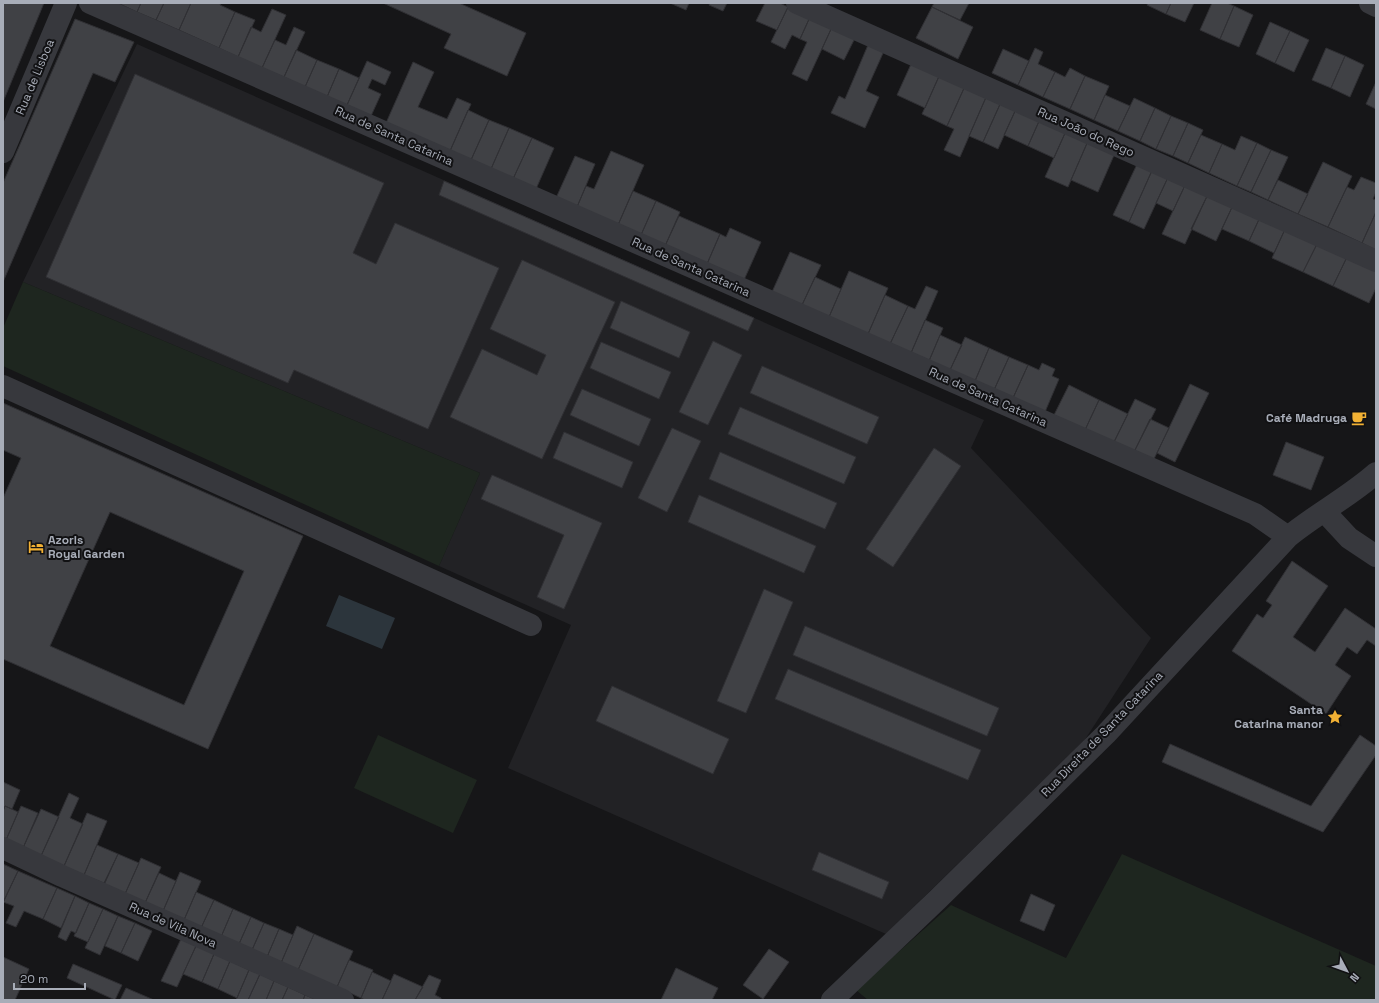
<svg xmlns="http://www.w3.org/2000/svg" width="1379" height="1003" viewBox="0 0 1379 1003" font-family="'Space Grotesk',sans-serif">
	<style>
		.built { fill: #222225 }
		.green { fill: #1e261f }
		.water { fill: #2c353c }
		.building { fill: #404145; stroke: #303034; fill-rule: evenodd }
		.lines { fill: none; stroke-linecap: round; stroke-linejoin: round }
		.minor { stroke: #37383d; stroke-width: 22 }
		.labels { text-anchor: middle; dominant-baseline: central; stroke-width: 4; stroke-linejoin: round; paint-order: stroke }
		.street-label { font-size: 12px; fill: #a8adb8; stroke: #111113 }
		.poi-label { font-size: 12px; font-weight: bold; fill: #a8adb8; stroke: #111113; text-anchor: end }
	</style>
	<rect width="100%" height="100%" fill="#161618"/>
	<path class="built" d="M 137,44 L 984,420 L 971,448 L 1151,638 L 1084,741 L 886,934 L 508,768 L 571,625 L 439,566 L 480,473 L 23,282 Z"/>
	<path class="green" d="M 23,282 L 480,473 L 439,566 L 3,366 L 3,328 Z
		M 378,735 L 477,780 L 453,833 L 354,788 Z
		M 1122,854 L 1376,966 L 1376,1000 L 868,1000 L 856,990 L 951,905 L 1066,958 Z"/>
	<path class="water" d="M 339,595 L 395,618 L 382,649 L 326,626 Z"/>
	<path class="building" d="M 3,3 L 44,3 L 3,102 Z
		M 118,3 L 141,3 L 137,12 Z
		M 141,3 L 164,3 L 156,20 L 137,12 Z
		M 164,3 L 191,3 L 179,30 L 156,20 Z
		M 191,3 L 221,3 L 220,5 L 235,12 L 219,48 L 179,30 Z
		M 383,3 L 459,3 L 526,33 L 507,76 L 444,48 L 451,34 Z
		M 670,3 L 689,3 L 686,10 Z
		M 710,3 L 727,3 L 723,11 L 709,5 Z
		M 765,3 L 780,3 L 788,7 L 777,30 L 756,21 Z
		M 934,3 L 969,3 L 960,20 L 932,7 Z
		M 1148,3 L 1171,3 L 1166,14 L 1147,5 Z
		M 1171,3 L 1194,3 L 1185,22 L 1166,14 Z
		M 1212,3 L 1227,3 L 1234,6 L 1220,39 L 1200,30 Z
		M 1234,6 L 1253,15 L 1239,47 L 1220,39 Z
		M 788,7 L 810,17 L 800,39 L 792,35 L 785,49 L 771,42 Z
		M 932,7 L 973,27 L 958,59 L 916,38 Z
		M 272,9 L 286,15 L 262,68 L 238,57 L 251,27 L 261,32 Z
		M 235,12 L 255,20 L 238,57 L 219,48 Z
		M 810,17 L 832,27 L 807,81 L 792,74 L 807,42 L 800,39 Z
		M 75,19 L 134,42 L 115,82 L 93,73 L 3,282 L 3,183 Z
		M 1270,22 L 1290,31 L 1275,63 L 1256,54 Z
		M 294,27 L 305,32 L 284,77 L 262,68 L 275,40 L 286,45 Z
		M 832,27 L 855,38 L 844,60 L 822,49 Z
		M 1290,31 L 1309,40 L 1294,72 L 1275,63 Z
		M 868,45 L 884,51 L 866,91 L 879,97 L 865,128 L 831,113 L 839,96 L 845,99 Z
		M 1035,48 L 1043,52 L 1038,64 L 1055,72 L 1043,97 L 1018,85 Z
		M 1326,48 L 1345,56 L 1331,88 L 1312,80 Z
		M 1003,49 L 1029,61 L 1018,85 L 992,73 Z
		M 296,50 L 317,60 L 305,87 L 284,77 Z
		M 1345,56 L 1364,65 L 1350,97 L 1331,88 Z
		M 317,60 L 339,69 L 327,97 L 305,87 Z
		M 367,61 L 391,72 L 385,85 L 372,79 L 368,88 L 381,94 L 371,116 L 347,105 Z
		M 413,62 L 434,72 L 418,107 L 447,119 L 457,98 L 471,104 L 450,151 L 386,123 Z
		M 912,62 L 940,74 L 925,108 L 897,95 Z
		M 1070,68 L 1085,76 L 1070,109 L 1043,97 L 1055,72 L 1065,77 Z
		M 339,69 L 359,78 L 347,105 L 327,97 Z
		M 135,74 L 384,183 L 353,253 L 376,264 L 395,223 L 499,268 L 428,429 L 294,370 L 288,383 L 46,277 Z
		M 940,74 L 965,86 L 947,126 L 922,114 Z
		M 1085,76 L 1109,86 L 1094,120 L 1070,109 Z
		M 1376,82 L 1376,109 L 1366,104 Z
		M 965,86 L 987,95 L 960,157 L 944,150 L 954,129 L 947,126 Z
		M 987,95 L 1001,102 L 983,142 L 969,136 Z
		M 1105,95 L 1130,106 L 1118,131 L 1094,120 Z
		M 1134,98 L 1155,108 L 1140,141 L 1118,131 Z
		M 1001,102 L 1016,109 L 998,149 L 983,142 Z
		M 1155,108 L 1171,116 L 1156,149 L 1140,141 Z
		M 1016,109 L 1040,119 L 1028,146 L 1004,135 Z
		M 468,110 L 489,120 L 471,160 L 450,151 Z
		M 1171,116 L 1188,123 L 1173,156 L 1156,149 Z
		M 1040,119 L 1066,131 L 1054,158 L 1028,146 Z
		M 489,120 L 509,128 L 491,169 L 471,160 Z
		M 1188,123 L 1203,130 L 1188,163 L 1173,156 Z
		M 509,128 L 532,138 L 513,179 L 491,169 Z
		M 1066,131 L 1088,141 L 1068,187 L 1045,177 Z
		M 1201,135 L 1222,144 L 1209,173 L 1188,163 Z
		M 1241,136 L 1257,143 L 1237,186 L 1209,173 L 1222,144 L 1235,150 Z
		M 532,138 L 554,148 L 536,189 L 513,179 Z
		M 1088,141 L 1115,153 L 1098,192 L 1071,180 Z
		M 1257,143 L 1271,150 L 1251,192 L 1237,186 Z
		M 1271,150 L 1288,157 L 1268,200 L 1251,192 Z
		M 611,151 L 644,165 L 618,225 L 577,207 L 586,186 L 594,189 Z
		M 575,156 L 595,164 L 577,207 L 556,198 Z
		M 1139,160 L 1154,166 L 1129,222 L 1113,215 Z
		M 1323,162 L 1352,176 L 1328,227 L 1298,214 Z
		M 1154,166 L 1170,173 L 1144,229 L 1129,222 Z
		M 1170,173 L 1187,181 L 1173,211 L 1156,203 Z
		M 1361,177 L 1376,183 L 1376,192 L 1373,199 L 1376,200 L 1376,212 L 1362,243 L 1328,227 L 1347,187 L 1354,190 Z
		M 1278,180 L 1308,194 L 1298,214 L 1268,200 Z
		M 444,181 L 754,318 L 748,331 L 439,195 Z
		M 1187,181 L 1209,192 L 1185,244 L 1162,234 Z
		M 633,191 L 656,201 L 641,235 L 618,225 Z
		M 1209,192 L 1234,203 L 1216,241 L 1191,229 Z
		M 656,201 L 680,212 L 665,246 L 641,235 Z
		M 1234,203 L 1261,215 L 1249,241 L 1222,229 Z
		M 1376,212 L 1376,250 L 1362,243 Z
		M 1261,215 L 1286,227 L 1274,253 L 1249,241 Z
		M 679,216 L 720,234 L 707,264 L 665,246 Z
		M 1286,227 L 1318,242 L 1303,272 L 1272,258 Z
		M 730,228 L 761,242 L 744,280 L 707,264 L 720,234 L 726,237 Z
		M 1318,242 L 1348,255 L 1333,286 L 1303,272 Z
		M 790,252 L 821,265 L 802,305 L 772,292 Z
		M 1348,255 L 1376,268 L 1376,288 L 1369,303 L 1333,286 Z
		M 522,260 L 615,302 L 542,459 L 450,417 L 482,349 L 537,375 L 546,355 L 490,329 Z
		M 849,271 L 888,288 L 868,334 L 829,317 Z
		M 815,277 L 841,289 L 829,317 L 802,305 Z
		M 926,286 L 938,291 L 911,353 L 890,344 L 908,306 L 915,309 Z
		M 885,295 L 908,306 L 890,344 L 868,334 Z
		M 621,301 L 690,332 L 679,358 L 610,328 Z
		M 925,320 L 943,328 L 929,361 L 911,353 Z
		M 940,335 L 962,345 L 950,370 L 929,361 Z
		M 965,337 L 989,348 L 975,381 L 950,370 Z
		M 713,341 L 742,355 L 708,425 L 679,412 Z
		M 601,342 L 671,372 L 659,399 L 590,368 Z
		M 989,348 L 1009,357 L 994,390 L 975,381 Z
		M 1009,357 L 1028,365 L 1013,398 L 994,390 Z
		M 1042,363 L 1055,369 L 1052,376 L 1059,379 L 1045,412 L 1013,398 L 1028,365 L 1039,370 Z
		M 762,366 L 879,417 L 867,444 L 750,393 Z
		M 1190,384 L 1209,393 L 1175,462 L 1157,453 Z
		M 1069,385 L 1099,400 L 1085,430 L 1054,415 Z
		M 582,389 L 651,419 L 639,446 L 570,415 Z
		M 1135,399 L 1156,409 L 1133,454 L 1113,444 Z
		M 1099,400 L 1128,414 L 1113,444 L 1085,430 Z
		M 3,403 L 303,536 L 208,749 L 3,659 L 3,498 L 21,458 L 3,450 ZM 110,512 L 244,571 L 184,705 L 50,646 Z
		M 740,407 L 856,457 L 844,484 L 728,434 Z
		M 1150,419 L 1169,428 L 1152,463 L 1133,454 Z
		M 672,428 L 701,441 L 667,512 L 638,498 Z
		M 564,432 L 633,462 L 622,488 L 553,458 Z
		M 1286,442 L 1324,457 L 1311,490 L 1273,475 Z
		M 934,448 L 961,466 L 893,567 L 866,549 Z
		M 720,452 L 837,503 L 825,529 L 709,479 Z
		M 492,475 L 602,523 L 564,609 L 537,597 L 564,535 L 481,499 Z
		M 699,495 L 816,546 L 804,573 L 688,522 Z
		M 1292,561 L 1328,586 L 1293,637 L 1315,652 L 1345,608 L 1376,629 L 1376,646 L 1367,640 L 1357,654 L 1347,647 L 1335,665 L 1351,676 L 1326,714 L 1232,651 L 1257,614 L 1263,618 L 1272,605 L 1266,601 Z
		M 764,589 L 793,602 L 746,713 L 717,701 Z
		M 805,626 L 999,708 L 987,736 L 793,655 Z
		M 788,669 L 981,750 L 968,780 L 775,699 Z
		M 612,686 L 729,739 L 713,774 L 596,721 Z
		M 1360,735 L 1376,746 L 1376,755 L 1323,832 L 1162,762 L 1170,744 L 1311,806 Z
		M 3,782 L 20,790 L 12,809 L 5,806 L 3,811 Z
		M 69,793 L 79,798 L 70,818 L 83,824 L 64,866 L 41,856 Z
		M 5,806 L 18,812 L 6,840 L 3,839 L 3,811 Z
		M 21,806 L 38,813 L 23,848 L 6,840 Z
		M 41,809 L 59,817 L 41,856 L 23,848 Z
		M 87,813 L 107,821 L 84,875 L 64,866 Z
		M 97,845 L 118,854 L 104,883 L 84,875 Z
		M 819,852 L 889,882 L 882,899 L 812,870 Z
		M 118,854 L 139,863 L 125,894 L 104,885 Z
		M 141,858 L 161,867 L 145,903 L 125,894 Z
		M 3,864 L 18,871 L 3,903 Z
		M 18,871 L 57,888 L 43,919 L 24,911 L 16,927 L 6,923 L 14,906 L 3,902 Z
		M 180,872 L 201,881 L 184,920 L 163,911 Z
		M 159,873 L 176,881 L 163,911 L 145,903 Z
		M 57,888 L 75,896 L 61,928 L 43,919 Z
		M 196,892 L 214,900 L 201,928 L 184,920 Z
		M 1031,894 L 1055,905 L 1044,931 L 1020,921 Z
		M 75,896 L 89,903 L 76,933 L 71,931 L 66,941 L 58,937 Z
		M 214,900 L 233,909 L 221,937 L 201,928 Z
		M 89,903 L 103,909 L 88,942 L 74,936 Z
		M 103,909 L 118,916 L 100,955 L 85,948 Z
		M 233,909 L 251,917 L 239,944 L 221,937 Z
		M 118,916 L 135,923 L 121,953 L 105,946 Z
		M 251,917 L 264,923 L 252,950 L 239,944 Z
		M 135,923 L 152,931 L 138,961 L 121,953 Z
		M 264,923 L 279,929 L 267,957 L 252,950 Z
		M 297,926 L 314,934 L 298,970 L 281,963 Z
		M 279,929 L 293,935 L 281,963 L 267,957 Z
		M 314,934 L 353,951 L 337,987 L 298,970 Z
		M 181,939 L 196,946 L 177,987 L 161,981 Z
		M 196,946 L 214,954 L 202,982 L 183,974 Z
		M 769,949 L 789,962 L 763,999 L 743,985 Z
		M 214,954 L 230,961 L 218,989 L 202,982 Z
		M 3,957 L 29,969 L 15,1000 L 3,1000 Z
		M 349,960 L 373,970 L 361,998 L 337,987 Z
		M 230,961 L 249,970 L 237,998 L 218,989 Z
		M 73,964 L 122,985 L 115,1000 L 67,978 Z
		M 676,968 L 718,988 L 712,1000 L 661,1000 Z
		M 249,970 L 260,974 L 248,1000 L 236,1000 Z
		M 372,972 L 391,981 L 382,1000 L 365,1000 L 361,998 Z
		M 260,974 L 274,981 L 266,1000 L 248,1000 Z
		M 394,974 L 423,987 L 415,1000 L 382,1000 Z
		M 429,975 L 441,980 L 435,995 L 441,998 L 441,1000 L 415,1000 Z
		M 274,981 L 288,987 L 282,1000 L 266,1000 Z
		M 288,987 L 305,995 L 303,1000 L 282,1000 Z
		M 126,988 L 154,1000 L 120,1000 Z
		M 305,995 L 317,1000 L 303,1000 Z"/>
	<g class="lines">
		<path class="minor" d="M 90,3 L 1255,514 L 1288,537
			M 797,3 L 1376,261
			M 1370,3 L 1376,6
			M 3,152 L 66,3
			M 3,386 L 531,625
			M 1324,511 L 1349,538 L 1376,556
			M 3,848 L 62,876 L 343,1000
			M 832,1000 L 938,899 L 1106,734 L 1288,537 C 1316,514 1349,497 1376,473"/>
	</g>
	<defs>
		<g id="cafe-bare" transform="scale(1.2)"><path d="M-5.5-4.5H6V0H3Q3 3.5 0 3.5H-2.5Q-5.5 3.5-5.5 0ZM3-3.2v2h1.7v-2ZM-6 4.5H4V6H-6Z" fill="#f2b134" stroke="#111113" stroke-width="2.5" paint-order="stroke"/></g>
		<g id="hotel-bare" transform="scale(1.2)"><path d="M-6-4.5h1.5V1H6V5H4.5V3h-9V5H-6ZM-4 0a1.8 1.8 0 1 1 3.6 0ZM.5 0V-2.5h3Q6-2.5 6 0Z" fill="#f2b134" stroke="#111113" stroke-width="2.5" paint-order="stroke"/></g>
		<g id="sight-bare" transform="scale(1.2)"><path d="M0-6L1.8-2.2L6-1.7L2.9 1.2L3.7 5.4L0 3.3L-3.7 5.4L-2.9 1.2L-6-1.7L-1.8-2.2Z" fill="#f2b134" stroke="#111113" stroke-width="2.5" paint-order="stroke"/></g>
	</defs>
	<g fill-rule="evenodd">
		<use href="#cafe-bare" x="1359" y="418"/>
		<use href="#hotel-bare" x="36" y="547"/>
		<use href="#sight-bare" x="1335" y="717"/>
	</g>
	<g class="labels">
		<g class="street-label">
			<text transform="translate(35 77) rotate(-67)">Rua de Lisboa</text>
			<text transform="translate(1086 132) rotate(24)">Rua João do Rego</text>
			<text transform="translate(394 136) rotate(24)">Rua de Santa Catarina</text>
			<text transform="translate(691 267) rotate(24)">Rua de Santa Catarina</text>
			<text transform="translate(988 397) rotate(24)">Rua de Santa Catarina</text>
			<text transform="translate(1102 734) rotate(-46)">Rua Direita de Santa Catarina</text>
			<text transform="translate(173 925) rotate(24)">Rua de Vila Nova</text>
		</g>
		<g class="poi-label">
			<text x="1347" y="418">Café Madruga</text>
			<text x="48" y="540" text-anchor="start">Azoris<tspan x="48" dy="14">Royal Garden</tspan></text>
			<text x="1323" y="710">Santa<tspan x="1323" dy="14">Catarina manor</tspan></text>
		</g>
	</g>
	<rect width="1379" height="1003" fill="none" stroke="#a8adb8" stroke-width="8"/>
	<g transform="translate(1347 971) rotate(131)" stroke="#111113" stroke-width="3" paint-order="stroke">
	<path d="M0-3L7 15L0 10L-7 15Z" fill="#a8adb8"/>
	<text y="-6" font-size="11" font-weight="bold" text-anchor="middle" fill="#a8adb8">N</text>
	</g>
	<path d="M14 983v6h71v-6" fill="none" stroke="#a8adb8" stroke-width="2"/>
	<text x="20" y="983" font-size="12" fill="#a8adb8" stroke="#111113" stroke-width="3" paint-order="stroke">20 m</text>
</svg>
